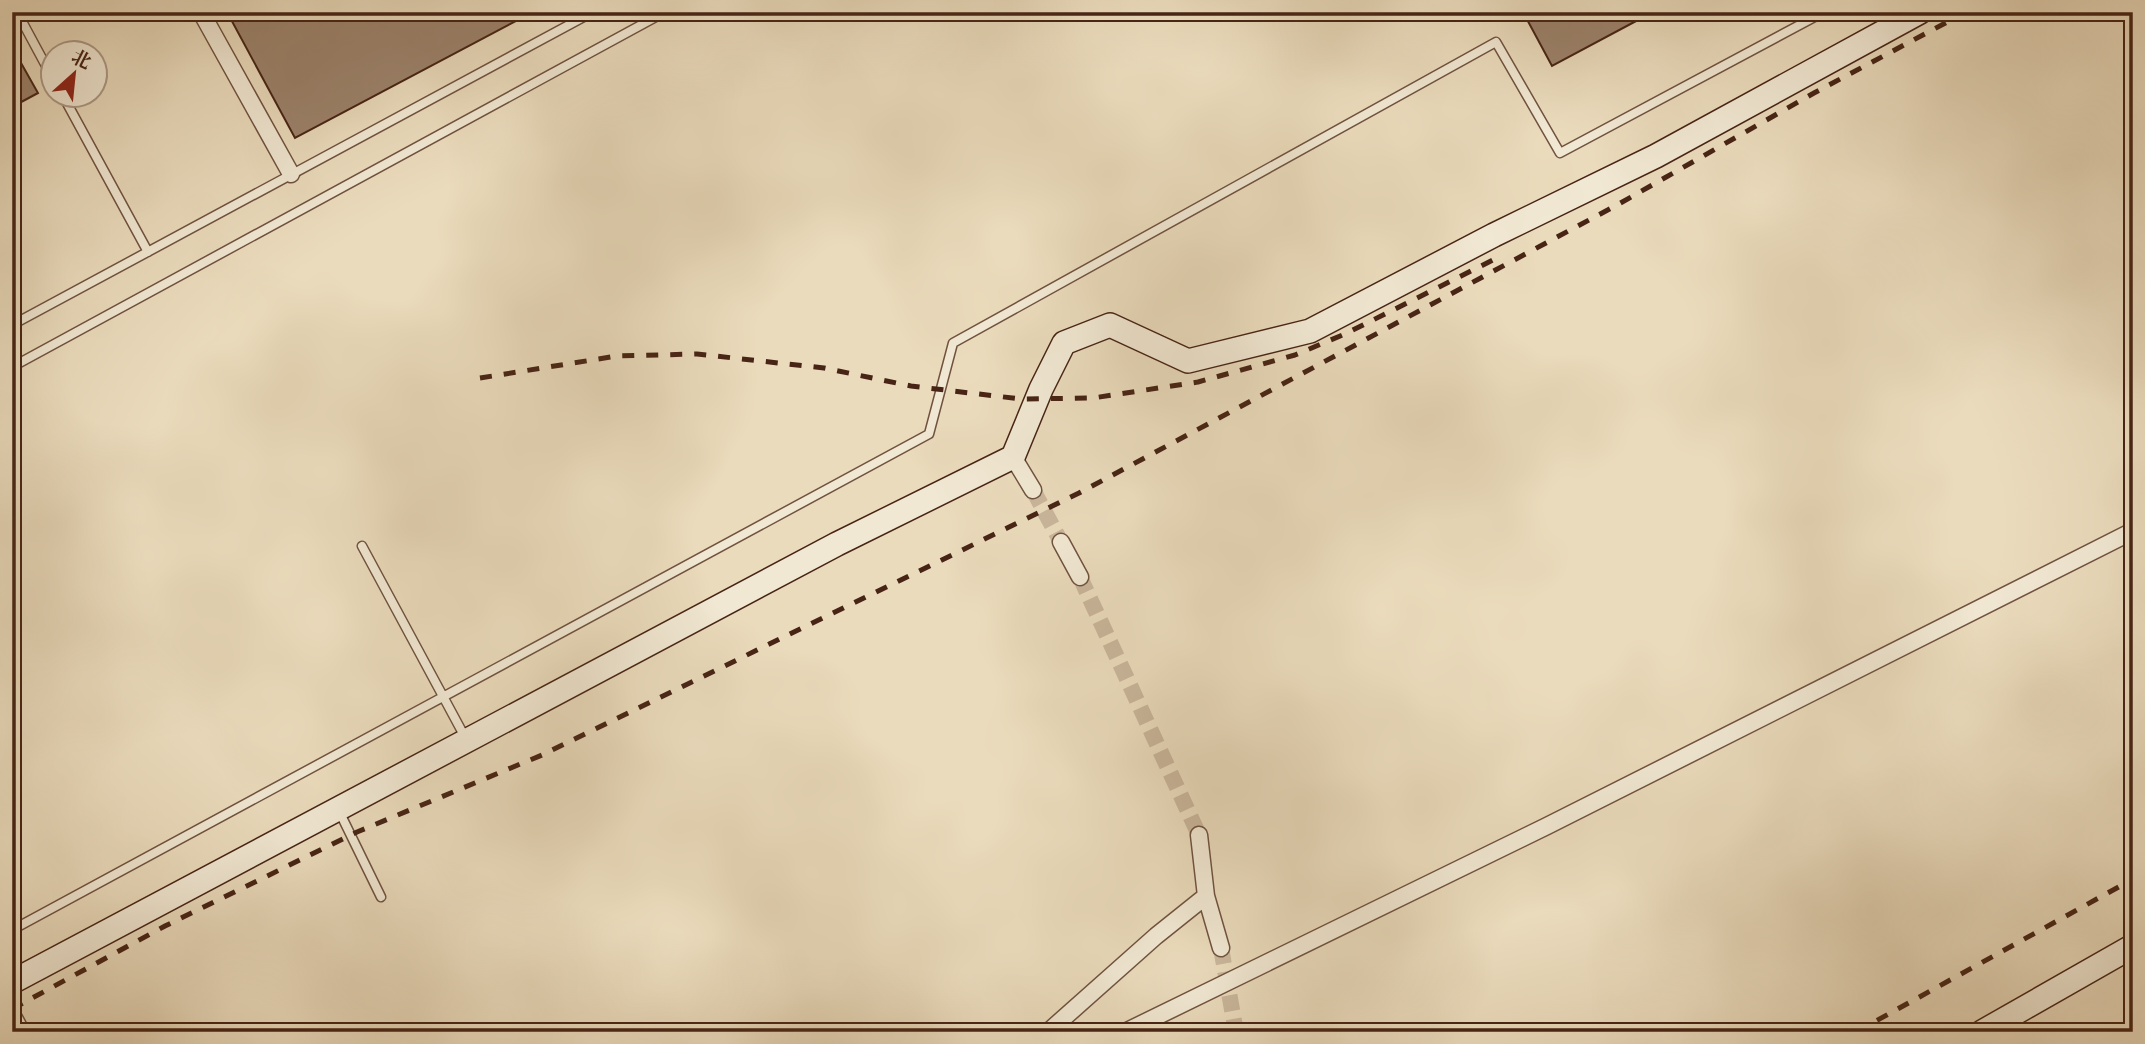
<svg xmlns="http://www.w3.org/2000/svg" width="2145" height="1044" viewBox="0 0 2145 1044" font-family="'IM FELL Great Primer','Noto Serif SC',serif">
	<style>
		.building { fill: #9c836c; stroke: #472415; stroke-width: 2 }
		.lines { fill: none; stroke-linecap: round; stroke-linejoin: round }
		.street-tunnel { stroke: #c9b69b; stroke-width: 16; stroke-dasharray: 16 8; stroke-linecap: butt }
		.lane-casing { stroke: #70523f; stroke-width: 11 }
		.street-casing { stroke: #70523f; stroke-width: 19 }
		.secondary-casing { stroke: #472415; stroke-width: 26 }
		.lane { stroke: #f1e8d3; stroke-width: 8 }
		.street { stroke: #f1e8d3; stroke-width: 16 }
		.secondary { stroke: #f1e8d3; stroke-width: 23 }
		.rail { stroke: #472415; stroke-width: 5; stroke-dasharray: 12 12; stroke-linecap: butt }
	</style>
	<rect width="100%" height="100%" fill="#eadbbc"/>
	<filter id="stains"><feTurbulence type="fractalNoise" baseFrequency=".00286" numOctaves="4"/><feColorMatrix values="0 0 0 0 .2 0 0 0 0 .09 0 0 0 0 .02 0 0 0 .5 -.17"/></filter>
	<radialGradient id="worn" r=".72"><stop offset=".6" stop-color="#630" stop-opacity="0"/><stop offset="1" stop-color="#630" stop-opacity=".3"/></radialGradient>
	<path class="building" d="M 227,12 L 533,12 L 295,138 Z
		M 1523,12 L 1653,12 L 1552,66 Z
		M 12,47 L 38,93 L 12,107 Z"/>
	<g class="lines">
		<path class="street-tunnel" d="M 1033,490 L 1061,542
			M 1080,577 L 1199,835
			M 1221,948 L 1236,1032"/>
		<g class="lane-casing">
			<path id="lane" d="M 17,12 L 52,77
				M 62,94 L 148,252
				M 12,325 L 593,12
				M 12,367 L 665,12
				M 362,546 L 466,739
				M 339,811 L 381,897
				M 12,930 L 929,434 L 953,343 L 1496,42 L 1560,153 L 1824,12
				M 12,1006 L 26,1032"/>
		</g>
		<g class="street-casing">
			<path id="street" d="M 201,12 L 291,174
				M 1013,457 L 1033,490
				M 1061,542 L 1080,577
				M 1199,835 L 1206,896 L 1221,948
				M 1048,1032 L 1156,936 L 1206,896
				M 1125,1032 L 1547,826 L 2133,531"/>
		</g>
		<g class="secondary-casing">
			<path id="secondary" d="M 12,982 L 837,544 L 1013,457 L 1041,389 L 1064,343 L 1110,325 L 1188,361 L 1310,331 L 1494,235 L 1656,156 L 1920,12
				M 1982,1032 L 2133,946"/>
		</g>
		<use href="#lane" class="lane"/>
		<use href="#street" class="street"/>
		<use href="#secondary" class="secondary"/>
		<path class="rail" d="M 480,378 L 617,356 L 697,354 L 824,368 L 911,386 L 1021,399 L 1093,398 L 1198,382 L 1295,355 L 1345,334 L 1501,256
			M 12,1009 L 165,926 L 357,832 L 542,755 L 1079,493 L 1617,205 L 1814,93 L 1966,12
			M 1856,1032 L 2133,879"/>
	</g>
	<rect width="2145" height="1044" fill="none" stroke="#eadbbc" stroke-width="42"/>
	<rect x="14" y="14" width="2117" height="1016" fill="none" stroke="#472415" stroke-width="3.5"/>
	<rect x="21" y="21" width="2103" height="1002" fill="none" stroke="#472415" stroke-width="2"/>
	<g transform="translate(74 74) rotate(27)"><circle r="33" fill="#f1e8d3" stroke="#ad9a87" stroke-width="2"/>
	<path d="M0-5L12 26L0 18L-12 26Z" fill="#8f2418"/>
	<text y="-10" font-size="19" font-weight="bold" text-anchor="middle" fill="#472415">北</text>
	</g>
	<rect width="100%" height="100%" filter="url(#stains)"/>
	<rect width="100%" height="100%" fill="url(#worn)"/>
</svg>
